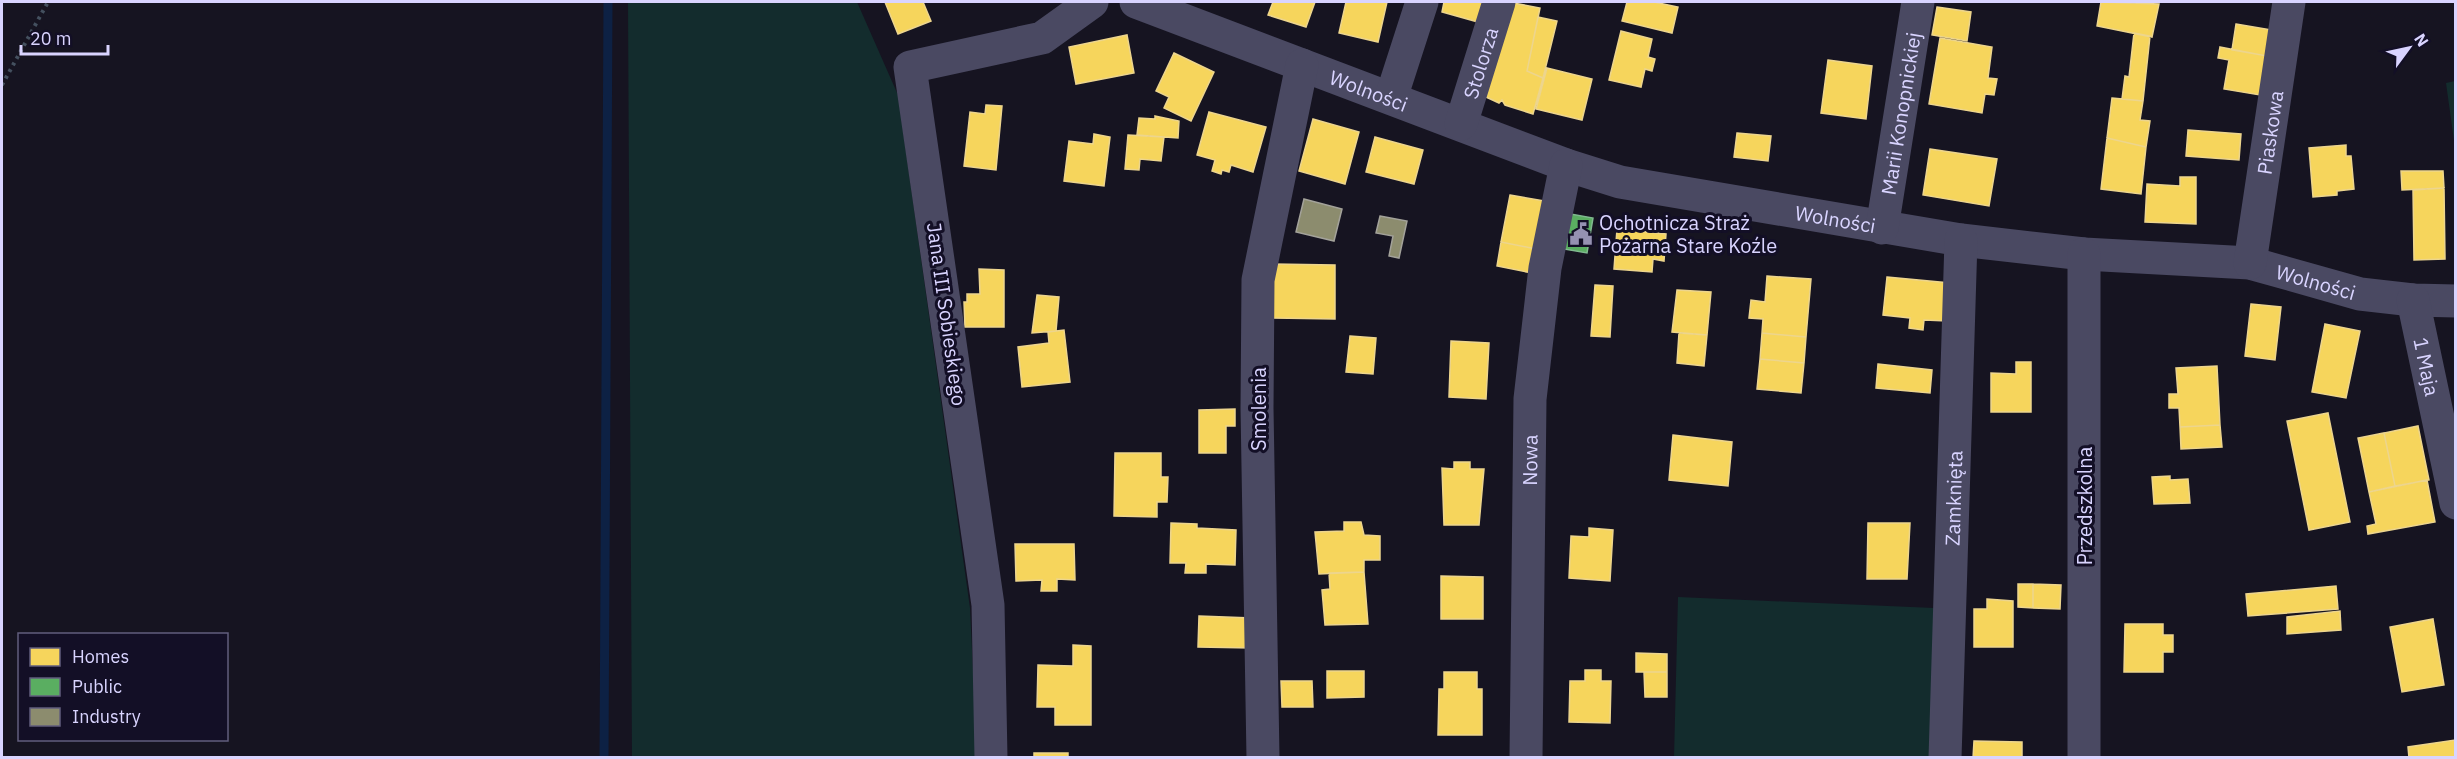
<svg xmlns="http://www.w3.org/2000/svg" width="2457" height="759" viewBox="0 0 2457 759" font-family="'IBM Plex Sans',sans-serif">
	<style>
		.green { fill: #132c2d }
		.homes { fill: #f6d55c; stroke: #edd58d; stroke-width: 1.5 }
		.public { fill: #5aae61; stroke: #80b990; stroke-width: 1.5 }
		.industry { fill: #8c8c6e; stroke: #a3a29a; stroke-width: 1.5 }
		.lines { fill: none; stroke-linecap: round; stroke-linejoin: round }
		.stream { stroke: #0d2144; stroke-width: 9 }
		.path { stroke: #44505f; stroke-width: 4; stroke-dasharray: 3 4.5; stroke-linecap: butt }
		.minor { stroke: #4a4962; stroke-width: 33 }
		.labels { text-anchor: middle; dominant-baseline: central; stroke-width: 6; stroke-linejoin: round; paint-order: stroke }
		.street-label { font-size: 20px; fill: #d9d4ff; stroke: #130f26 }
		.poi-label { font-size: 20px; fill: #d9d4ff; stroke: #130f26; text-anchor: start }
	</style>
	<rect width="100%" height="100%" fill="#161421"/>
	<path class="green" d="M 628,2 L 857,2 L 898,95 L 970,608 L 977,757 L 632,757 Z
		M 2455,81 L 2456,81 L 2455,148 L 2446,83 Z
		M 1678,597 L 1934,608 L 1931,757 L 1674,758 Z"/>
	<path class="homes" d="M 885,2 L 923,2 L 931,21 L 898,34 Z
		M 1273,2 L 1315,2 L 1306,27 L 1268,15 Z
		M 1346,2 L 1387,2 L 1378,42 L 1339,33 Z
		M 1444,2 L 1491,2 L 1485,24 L 1442,12 Z
		M 1508,2 L 1540,8 L 1527,71 L 1543,78 L 1533,114 L 1505,105 L 1502,100 L 1499,103 L 1486,97 Z
		M 1627,2 L 1654,2 L 1678,7 L 1672,33 L 1622,21 Z
		M 2101,2 L 2159,4 L 2152,37 L 2097,26 Z
		M 1937,7 L 1971,12 L 1967,41 L 1932,35 Z
		M 1538,17 L 1557,21 L 1543,78 L 1527,71 Z
		M 2236,24 L 2272,30 L 2267,56 L 2232,50 Z
		M 1621,31 L 1652,39 L 1648,57 L 1655,59 L 1652,71 L 1645,69 L 1641,87 L 1609,80 Z
		M 2134,33 L 2150,36 L 2143,101 L 2122,99 L 2125,76 L 2129,77 Z
		M 1127,35 L 1134,73 L 1076,84 L 1069,47 Z
		M 1940,38 L 1992,47 L 1988,78 L 1997,79 L 1994,95 L 1985,94 L 1982,113 L 1929,104 Z
		M 2220,47 L 2267,56 L 2260,95 L 2224,89 L 2229,60 L 2218,58 Z
		M 1174,53 L 1214,72 L 1191,121 L 1164,108 L 1169,97 L 1156,91 Z
		M 1828,60 L 1872,66 L 1866,119 L 1821,113 Z
		M 1547,68 L 1592,79 L 1582,120 L 1536,109 Z
		M 2112,98 L 2143,101 L 2140,120 L 2150,121 L 2146,147 L 2107,138 Z
		M 986,105 L 1002,106 L 996,170 L 964,166 L 970,112 L 985,114 Z
		M 1209,112 L 1266,127 L 1253,172 L 1231,165 L 1229,172 L 1222,170 L 1221,174 L 1212,171 L 1215,160 L 1197,155 Z
		M 1155,116 L 1179,121 L 1178,138 L 1137,135 L 1139,118 L 1155,119 Z
		M 1313,119 L 1359,132 L 1345,184 L 1299,171 Z
		M 2188,130 L 2241,134 L 2239,160 L 2186,156 Z
		M 1737,133 L 1771,136 L 1768,161 L 1734,157 Z
		M 1094,134 L 1110,137 L 1104,186 L 1064,181 L 1069,141 L 1093,144 Z
		M 1128,135 L 1164,137 L 1161,161 L 1140,159 L 1139,170 L 1125,169 Z
		M 1375,137 L 1423,150 L 1414,184 L 1366,172 Z
		M 2107,138 L 2146,147 L 2141,194 L 2101,189 Z
		M 2346,145 L 2346,156 L 2351,156 L 2354,189 L 2337,191 L 2337,195 L 2313,197 L 2309,148 Z
		M 1930,149 L 1997,159 L 1989,206 L 1923,195 Z
		M 2401,171 L 2443,171 L 2444,188 L 2402,190 Z
		M 2180,177 L 2196,177 L 2196,224 L 2145,222 L 2147,184 L 2180,186 Z
		M 2444,188 L 2445,259 L 2414,260 L 2413,190 Z
		M 1510,195 L 1545,201 L 1536,249 L 1501,242 Z
		M 1617,229 L 1666,234 L 1664,261 L 1653,259 L 1652,272 L 1614,269 Z
		M 1501,242 L 1536,249 L 1532,273 L 1497,266 Z
		M 1273,264 L 1335,265 L 1335,319 L 1273,318 Z
		M 979,269 L 1004,270 L 1004,327 L 965,327 L 964,302 L 967,302 L 967,294 L 980,294 Z
		M 1767,276 L 1811,279 L 1806,337 L 1762,333 L 1763,319 L 1749,318 L 1751,300 L 1765,302 Z
		M 1887,277 L 1950,283 L 1947,321 L 1924,320 L 1923,330 L 1909,328 L 1910,318 L 1883,315 Z
		M 1595,285 L 1613,286 L 1610,337 L 1591,336 Z
		M 1677,290 L 1711,292 L 1707,335 L 1672,332 Z
		M 1037,295 L 1059,297 L 1056,331 L 1032,333 Z
		M 2251,304 L 2281,307 L 2275,360 L 2245,356 Z
		M 2325,324 L 2360,331 L 2346,398 L 2312,392 Z
		M 1064,330 L 1070,382 L 1022,387 L 1018,347 L 1049,343 L 1048,332 Z
		M 1679,333 L 1707,335 L 1704,366 L 1677,363 Z
		M 1762,333 L 1806,337 L 1804,363 L 1760,359 Z
		M 1350,336 L 1376,338 L 1373,374 L 1346,372 Z
		M 1451,341 L 1489,343 L 1486,399 L 1449,397 Z
		M 1760,359 L 1804,363 L 1801,393 L 1757,389 Z
		M 2016,362 L 2031,362 L 2031,412 L 1991,412 L 1991,373 L 2016,374 Z
		M 1878,364 L 1932,370 L 1930,393 L 1876,388 Z
		M 2217,366 L 2220,425 L 2180,427 L 2179,408 L 2169,408 L 2169,394 L 2178,394 L 2176,368 Z
		M 1235,409 L 1235,426 L 1226,426 L 1226,453 L 1199,453 L 1199,410 Z
		M 2328,413 L 2350,522 L 2309,530 L 2287,421 Z
		M 2220,425 L 2222,447 L 2181,449 L 2180,427 Z
		M 2418,426 L 2429,480 L 2395,486 L 2384,433 Z
		M 2384,433 L 2395,486 L 2369,492 L 2358,438 Z
		M 1673,435 L 1732,442 L 1728,486 L 1669,480 Z
		M 1115,453 L 1161,453 L 1161,477 L 1168,477 L 1167,502 L 1157,502 L 1157,517 L 1114,516 Z
		M 1454,462 L 1470,462 L 1470,469 L 1484,469 L 1479,525 L 1444,525 L 1442,468 L 1454,469 Z
		M 2170,476 L 2170,480 L 2188,479 L 2190,503 L 2154,504 L 2152,477 Z
		M 2427,480 L 2435,522 L 2368,534 L 2367,526 L 2376,524 L 2369,492 Z
		M 1344,522 L 1361,522 L 1364,535 L 1380,536 L 1380,560 L 1364,560 L 1364,572 L 1319,574 L 1315,532 L 1344,531 Z
		M 1171,523 L 1197,524 L 1197,528 L 1236,530 L 1235,565 L 1206,564 L 1206,573 L 1185,573 L 1186,563 L 1170,563 Z
		M 1868,523 L 1910,523 L 1907,579 L 1867,579 Z
		M 1589,528 L 1613,530 L 1610,581 L 1569,578 L 1571,536 L 1589,537 Z
		M 1015,544 L 1074,544 L 1075,580 L 1057,579 L 1057,591 L 1041,591 L 1042,580 L 1016,581 Z
		M 1364,572 L 1368,624 L 1325,625 L 1322,590 L 1330,589 L 1329,573 Z
		M 1441,576 L 1483,577 L 1483,619 L 1441,619 Z
		M 2018,584 L 2033,584 L 2033,608 L 2018,607 Z
		M 2033,584 L 2061,585 L 2060,609 L 2033,608 Z
		M 2336,586 L 2338,609 L 2248,616 L 2246,594 Z
		M 1987,599 L 2013,601 L 2013,647 L 1974,647 L 1974,609 L 1987,609 Z
		M 2340,611 L 2341,630 L 2287,634 L 2287,617 Z
		M 1199,616 L 1252,618 L 1251,648 L 1198,647 Z
		M 2433,619 L 2444,685 L 2402,692 L 2390,627 Z
		M 2125,624 L 2163,624 L 2163,635 L 2173,635 L 2173,652 L 2163,652 L 2163,672 L 2124,672 Z
		M 1073,645 L 1091,646 L 1091,725 L 1055,725 L 1055,707 L 1037,707 L 1038,665 L 1073,666 Z
		M 1636,653 L 1667,654 L 1667,672 L 1636,672 Z
		M 1585,670 L 1601,670 L 1601,681 L 1611,681 L 1610,723 L 1569,722 L 1570,681 L 1585,681 Z
		M 1327,671 L 1364,671 L 1364,697 L 1327,698 Z
		M 1444,672 L 1477,672 L 1477,689 L 1482,689 L 1482,735 L 1438,735 L 1439,689 L 1444,689 Z
		M 1644,672 L 1667,672 L 1667,697 L 1645,697 Z
		M 1281,681 L 1312,681 L 1313,707 L 1282,707 Z
		M 2455,740 L 2456,758 L 2409,758 L 2408,747 Z
		M 1974,741 L 2022,742 L 2022,758 L 1973,758 Z
		M 1034,753 L 1068,753 L 1068,758 L 1034,758 Z"/>
	<path class="public" d="M 1565,213 L 1593,218 L 1587,253 L 1558,248 Z"/>
	<path class="industry" d="M 1304,199 L 1342,209 L 1334,241 L 1296,232 Z
		M 1380,216 L 1407,221 L 1399,258 L 1389,256 L 1393,236 L 1376,233 Z"/>
	<g class="lines">
		<path class="stream" d="M 604,758 L 608,2"/>
		<path class="path" d="M 2,85 L 48,2"/>
		<g class="minor">
			<path id="s1" d="M 1136,2 L 1566,165 L 1620,182 L 1961,240 L 2084,254 L 2250,263 L 2360,294 L 2413,300 L 2456,301"/>
			<path d="M 1391,98 L 1422,2"/>
			<path id="s2" d="M 1461,124 L 1499,2"/>
			<path id="s3" d="M 1882,228 L 1918,2"/>
			<path id="s4" d="M 2250,263 L 2289,2"/>
			<path id="s5" d="M 2413,300 L 2456,503"/>
			<path d="M 991,758 L 988,605 L 910,67 L 1042,38 L 1092,2"/>
			<path d="M 1263,758 L 1257,408 L 1258,280 L 1302,65"/>
			<path id="s6" d="M 1526,758 L 1530,399 L 1545,268 L 1566,165"/>
			<path id="s7" d="M 1945,758 L 1961,240"/>
			<path d="M 2084,758 L 2084,254"/>
		</g>
	</g>
	<defs>
		<g id="civic-bare" transform="scale(1.8)"><path d="M-.6-6.5H3V-4.5H.6V-3L4-1V1h2V6H-6V1h2V-1L-.6-3ZM-1.2 2.5V6h2.4V2.5Z" fill="#9591b1" stroke="#130f26" stroke-width="2.5" paint-order="stroke"/></g>
	</defs>
	<g fill-rule="evenodd">
		<use href="#civic-bare" x="1581" y="234"/>
	</g>
	<g class="labels">
		<g class="street-label">
			<text stroke="none"><textPath href="#s2" startOffset="64">Stolorza</textPath></text>
			<text stroke="none"><textPath href="#s1" startOffset="249">Wolności</textPath></text>
			<text stroke="none"><textPath href="#s3" startOffset="116">Marii Konopnickiej</textPath></text>
			<text stroke="none"><textPath href="#s4" startOffset="132">Piaskowa</textPath></text>
			<text stroke="none"><textPath href="#s1" startOffset="735">Wolności</textPath></text>
			<text stroke="none"><textPath href="#s1" startOffset="1221">Wolności</textPath></text>
			<text transform="translate(947 314) rotate(82)">Jana III Sobieskiego</text>
			<text stroke="none"><textPath href="#s5" startOffset="68">1 Maja</textPath></text>
			<text transform="translate(1258 409) rotate(-90)">Smolenia</text>
			<text stroke="none"><textPath href="#s6" startOffset="298">Nowa</textPath></text>
			<text stroke="none"><textPath href="#s7" startOffset="260">Zamknięta</textPath></text>
			<text transform="translate(2084 506) rotate(-90)">Przedszkolna</text>
		</g>
		<g class="poi-label">
			<text x="1599" y="222">Ochotnicza Straż<tspan x="1599" dy="23">Pożarna Stare Koźle</tspan></text>
		</g>
	</g>
	<rect width="2457" height="759" fill="none" stroke="#d9d4ff" stroke-width="6"/>
	<rect x="18" y="633" width="210" height="108" fill="#130f26" stroke="#625e7d" stroke-width="1.5"/>
	<rect x="30" y="648" width="30" height="18" fill="#f6d55c" stroke="#625e7d" stroke-width="1.5"/>
	<text x="72" y="663" font-size="18" fill="#d9d4ff">Homes</text>
	<rect x="30" y="678" width="30" height="18" fill="#5aae61" stroke="#625e7d" stroke-width="1.5"/>
	<text x="72" y="693" font-size="18" fill="#d9d4ff">Public</text>
	<rect x="30" y="708" width="30" height="18" fill="#8c8c6e" stroke="#625e7d" stroke-width="1.5"/>
	<text x="72" y="723" font-size="18" fill="#d9d4ff">Industry</text>
	<g transform="translate(2409 48) rotate(57)" stroke="#130f26" stroke-width="4.5" paint-order="stroke">
	<path d="M0-4.5L10 22L0 15L-10 22Z" fill="#d9d4ff"/>
	<text y="-9" font-size="16" font-weight="bold" text-anchor="middle" fill="#d9d4ff">N</text>
	</g>
	<path d="M21 45v9h87v-9" fill="none" stroke="#d9d4ff" stroke-width="3"/>
	<text x="30" y="45" font-size="18" fill="#d9d4ff" stroke="#130f26" stroke-width="4.5" paint-order="stroke">20 m</text>
</svg>
